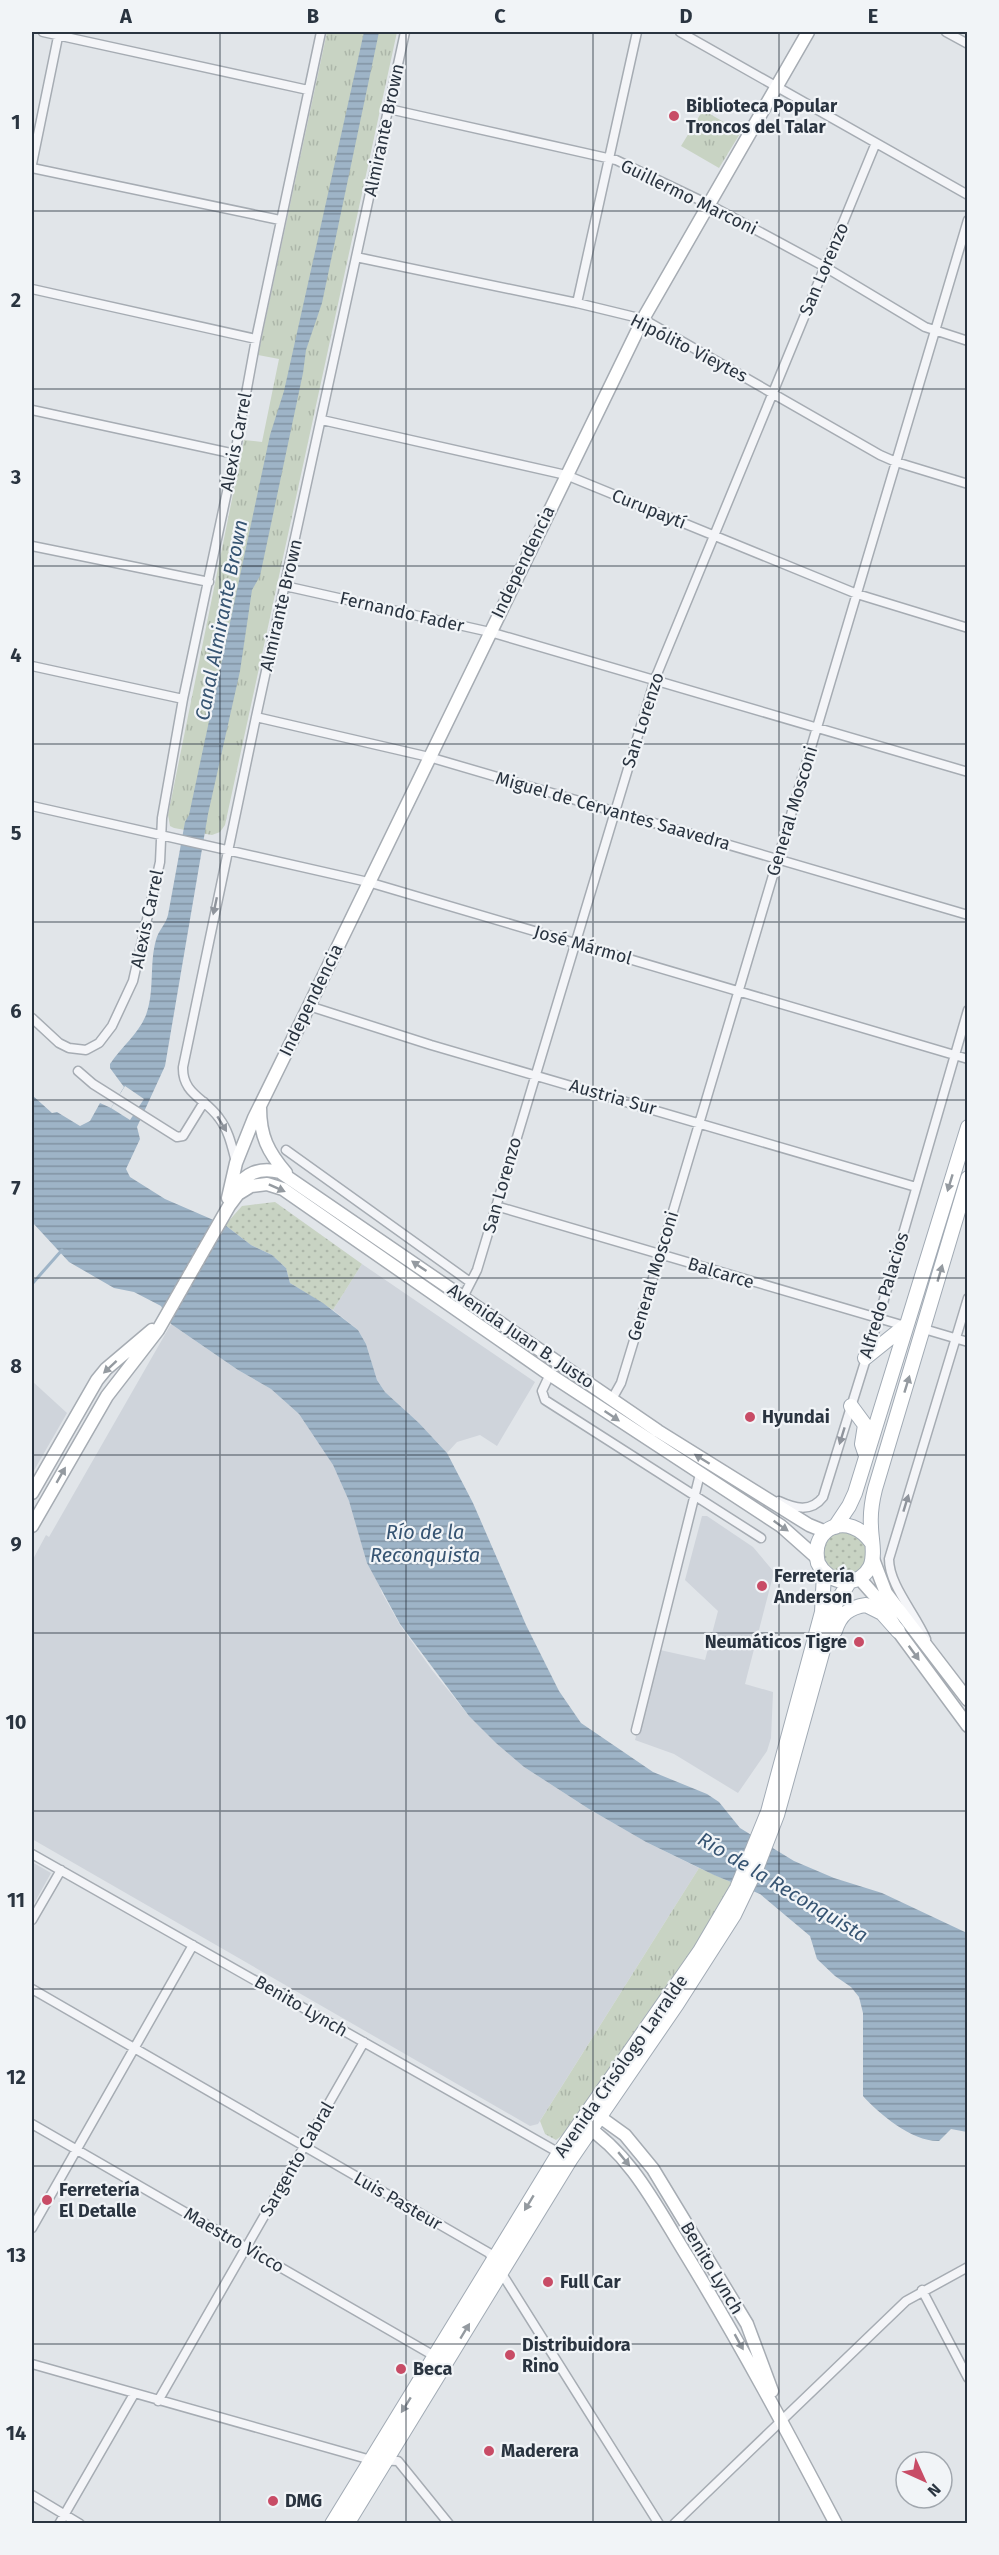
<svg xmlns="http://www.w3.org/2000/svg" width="999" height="2555" viewBox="0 0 999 2555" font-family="'Fira Sans',sans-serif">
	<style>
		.built { fill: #cfd4db }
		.grass { fill: url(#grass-dots) }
		.park { fill: url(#park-tufts) }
		.water { fill: url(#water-rules) }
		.pier { fill: #e1e5e9 }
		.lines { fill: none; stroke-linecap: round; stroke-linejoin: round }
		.stream { stroke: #9eb4c7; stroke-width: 3 }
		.street-casing { stroke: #a6acb3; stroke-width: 11 }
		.secondary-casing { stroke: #a6acb3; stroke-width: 15 }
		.primary-casing { stroke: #a1aab4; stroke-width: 16 }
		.street { stroke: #f4f5f8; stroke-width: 8 }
		.secondary { stroke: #fff; stroke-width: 12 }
		.primary { stroke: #fff; stroke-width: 14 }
		.oneway { fill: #8f949c }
		.oneway2 { fill: #949aa0 }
		.grid { fill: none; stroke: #2a3440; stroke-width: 1.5; stroke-opacity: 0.55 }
		.poi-dot { fill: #c84c66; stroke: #f1f4f7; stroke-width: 2 }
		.labels { text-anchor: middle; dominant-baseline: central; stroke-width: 4.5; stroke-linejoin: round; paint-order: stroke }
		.poi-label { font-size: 18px; font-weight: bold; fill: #2a3440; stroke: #f1f4f7; text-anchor: start }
		.street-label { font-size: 18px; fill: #2a3440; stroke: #f1f4f7 }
		.water-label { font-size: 20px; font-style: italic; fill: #365472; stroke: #f1f4f7 }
		.neatline { fill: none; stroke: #2a3440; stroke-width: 2 }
		.grid-label { font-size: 20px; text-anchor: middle; font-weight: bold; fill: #2a3440 }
	</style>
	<defs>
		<pattern id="grass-dots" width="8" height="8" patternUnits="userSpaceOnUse" patternTransform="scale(1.5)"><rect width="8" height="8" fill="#c8d3c3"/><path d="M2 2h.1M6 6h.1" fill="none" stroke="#acb6a9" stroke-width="1.8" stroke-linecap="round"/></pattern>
		<pattern id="park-tufts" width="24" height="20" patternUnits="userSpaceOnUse" patternTransform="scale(1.5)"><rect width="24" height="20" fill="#c8d3c3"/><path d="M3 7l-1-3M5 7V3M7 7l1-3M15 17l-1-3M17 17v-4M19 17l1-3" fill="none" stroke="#acb6a9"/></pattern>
		<pattern id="water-rules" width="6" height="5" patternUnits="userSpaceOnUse" patternTransform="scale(1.5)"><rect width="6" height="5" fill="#9eb4c7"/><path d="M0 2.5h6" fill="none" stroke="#8193a3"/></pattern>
	</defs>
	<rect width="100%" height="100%" fill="#e1e5e9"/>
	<path class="built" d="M 362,1264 L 535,1382 L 497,1446 L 480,1435 L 457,1442 L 447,1453 L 419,1423 L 385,1392 L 377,1380 L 366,1344 L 358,1330 L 333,1310 Z
		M 171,1324 L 238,1370 L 271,1389 L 299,1414 L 333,1465 L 349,1501 L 382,1593 L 400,1625 L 432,1670 L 469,1716 L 524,1767 L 589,1809 L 646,1842 L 699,1868 L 538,2124 L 530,2126 L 32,1839 L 32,1561 L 46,1535 L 49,1537 Z
		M 32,1381 L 67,1413 L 32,1474 Z
		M 702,1516 L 707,1516 L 753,1547 L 774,1572 L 745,1684 L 773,1692 L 771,1738 L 767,1751 L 738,1793 L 674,1754 L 635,1740 L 660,1650 L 705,1660 L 718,1611 L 685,1580 Z
		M 32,1862 L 51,1873 L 32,1907 Z"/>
	<path class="grass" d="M 275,1202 L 362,1264 L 333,1310 L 290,1283 L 286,1268 L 272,1255 L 251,1245 L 225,1225 L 242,1206 Z
		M822 1553a23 23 0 1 1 46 0a23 23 0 1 1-46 0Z"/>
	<path class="park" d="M 327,32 L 397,32 L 225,825 L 220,832 L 212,835 L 174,828 L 170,826 L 168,815 L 244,440 L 262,442 L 279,359 L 258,355 Z
		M 703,110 L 741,132 L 719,168 L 681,146 Z
		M 699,1868 L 733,1883 L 662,2001 L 652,2006 L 564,2134 L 556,2140 L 545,2134 L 540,2121 Z"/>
	<path class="water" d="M 364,32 L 379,32 L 322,303 L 306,350 L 303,373 L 260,576 L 252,590 L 240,671 L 208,814 L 165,1066 L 137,1127 L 140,1139 L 126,1169 L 130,1177 L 165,1199 L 225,1225 L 251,1245 L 272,1255 L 286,1268 L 290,1283 L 323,1303 L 358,1330 L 366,1344 L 377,1380 L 385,1392 L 419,1423 L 447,1453 L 473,1503 L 526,1625 L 559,1691 L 581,1723 L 653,1772 L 707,1794 L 719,1802 L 740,1828 L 794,1861 L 834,1878 L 882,1893 L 967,1933 L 967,2132 L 951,2129 L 939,2141 C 913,2142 879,2114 863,2096 L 863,2013 L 859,1997 L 851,1987 L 835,1976 L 817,1959 L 810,1936 L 760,1894 L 714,1875 L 646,1842 L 589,1809 L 524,1767 L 496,1743 L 469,1716 L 400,1624 L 367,1563 L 349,1501 L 333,1465 L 299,1414 L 271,1389 L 238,1370 L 171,1324 L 161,1306 L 134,1292 L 114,1288 L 69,1262 L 32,1222 L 32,1095 L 52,1113 L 57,1112 L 80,1126 L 90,1121 L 100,1103 L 111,1108 L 124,1087 L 110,1068 L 110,1064 C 121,1047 138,1035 146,1015 C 155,991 149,964 156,940 C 158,931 166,924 168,915 L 185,822 L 189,815 L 270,435 L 284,391 Z"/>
	<path class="pier" d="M 125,1086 L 144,1099 L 130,1120 L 111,1108 Z"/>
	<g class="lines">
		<path class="stream" d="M 32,1284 L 62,1250"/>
		<g class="street-casing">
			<path id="street" d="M 43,32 L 308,90
				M 680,32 L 968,195
				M 946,32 L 968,44
				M 389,109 L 616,160 L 708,204 L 825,267 L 925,327 L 968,341
				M 32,164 L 59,32
				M 32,168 L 280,220
				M 356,257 L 577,303 L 643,319 L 880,455 L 896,462 L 968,484
				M 32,289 L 256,339
				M 577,303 L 637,32
				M 32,410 L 235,454
				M 322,420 L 566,475 L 857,594 L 968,628
				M 32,546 L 209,582
				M 285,586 L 490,632 L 968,772
				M 32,666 L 183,699
				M 256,717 L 429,757 L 968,915
				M 32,806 L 368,882 L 968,1059
				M 309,1006 L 431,1045 L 916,1187
				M 32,1018 L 59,1043 L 69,1048 L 86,1050 L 99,1043 L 112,1026 L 133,981 L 160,862 L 162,818 L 183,699 L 235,454 L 256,339 L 321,32
				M 78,1071 L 93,1084 L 177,1137 L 183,1136 L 204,1102
				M 286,1150 L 470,1282
				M 236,1162 C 232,1147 229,1131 219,1118 C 205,1098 182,1094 183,1067 L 256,717 L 405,32
				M 496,1206 L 905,1326
				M 456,1311 L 477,1270 L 655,679 L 875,145
				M 924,1329 L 968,1342
				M 550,1374 L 542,1391 L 545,1400 L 761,1538
				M 612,1399 L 621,1383 L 660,1255 L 968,220
				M 779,1501 C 794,1508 811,1513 823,1497 L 878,1320 L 968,1010
				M 926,1639 C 915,1613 889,1585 889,1559 L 968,1298
				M 636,1730 L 700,1474
				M 32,1854 L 561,2154
				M 32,1920 L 61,1870
				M 32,1989 L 489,2253 L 659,2524
				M 32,2124 L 436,2357
				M 32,2228 L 193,1945
				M 922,2290 L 968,2378
				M 32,2364 L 371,2460 L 398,2461 L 449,2524
				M 158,2401 L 364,2042
				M 32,2495 L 80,2524
				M 59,2524 L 134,2394
				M 674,2524 L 906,2301 L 968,2267"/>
		</g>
		<g class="secondary-casing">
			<path id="secondary" d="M 260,1108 C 260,1136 268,1152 286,1173
				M 233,1191 C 245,1173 259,1167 280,1172 L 658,1431 L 809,1525 L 826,1532
				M 228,1198 L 236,1163 L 254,1118 L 309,1006 L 643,319 L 808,32
				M 32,1493 L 97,1380 L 106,1369 L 152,1330
				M 32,1526 L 107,1396 L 158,1330 L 229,1206 L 238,1194 L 251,1186 L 267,1184 L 283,1189 L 546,1372 L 781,1526 L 817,1558
				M 873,1559 L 886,1593 L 968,1700
				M 859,1578 L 882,1604 L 898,1631 L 968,1726
				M 593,2112 L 625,2135 L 653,2169 L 747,2324 L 772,2391
				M 583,2124 C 632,2155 657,2208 687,2256 C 740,2343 788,2433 836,2524"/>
		</g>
		<g class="primary-casing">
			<path id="primary" d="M 865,1358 L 905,1326
				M 851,1406 L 865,1425 L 862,1444 L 865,1453
				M 835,1527 L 849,1506 L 855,1493 L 968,1127
				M 872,1543 C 849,1510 809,1527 818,1563 C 828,1584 858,1589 870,1567 C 876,1555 871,1539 871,1526 C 870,1513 872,1501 875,1489 L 968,1178
				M 835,1631 C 840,1615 849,1607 866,1605 L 882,1613 L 898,1631
				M 332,2524 L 559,2153 L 700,1951 L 737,1888 L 768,1812 L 822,1612 L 824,1573
				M 347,2524 L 570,2160 L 677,2004 L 734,1915 L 757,1867 L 777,1815 L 836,1603 L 850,1581"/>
		</g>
		<use href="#street" class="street"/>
		<use href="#secondary" class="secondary"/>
		<use href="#primary" class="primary"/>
	</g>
	<defs><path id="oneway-solid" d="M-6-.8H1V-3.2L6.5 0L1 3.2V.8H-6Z" transform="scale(1.5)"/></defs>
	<g class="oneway">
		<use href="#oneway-solid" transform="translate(215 906) rotate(102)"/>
		<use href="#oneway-solid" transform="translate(222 1124) rotate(59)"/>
		<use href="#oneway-solid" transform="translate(842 1436) rotate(107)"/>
		<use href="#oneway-solid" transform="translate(906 1503) rotate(-73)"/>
	</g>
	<g class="oneway2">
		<use href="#oneway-solid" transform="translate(950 1183) rotate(107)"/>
		<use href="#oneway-solid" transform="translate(277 1188) rotate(24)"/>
		<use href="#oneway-solid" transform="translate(419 1266) rotate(-146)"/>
		<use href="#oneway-solid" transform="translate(940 1273) rotate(-74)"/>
		<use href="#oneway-solid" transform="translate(110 1367) rotate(137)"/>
		<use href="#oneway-solid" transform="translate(907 1384) rotate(-73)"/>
		<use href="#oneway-solid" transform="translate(612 1416) rotate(34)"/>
		<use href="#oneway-solid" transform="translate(702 1459) rotate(-148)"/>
		<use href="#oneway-solid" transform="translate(61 1475) rotate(-60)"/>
		<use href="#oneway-solid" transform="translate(781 1526) rotate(35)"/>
		<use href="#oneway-solid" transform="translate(914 1653) rotate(54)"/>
		<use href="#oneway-solid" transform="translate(624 2159) rotate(50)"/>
		<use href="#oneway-solid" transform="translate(529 2203) rotate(121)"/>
		<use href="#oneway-solid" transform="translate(465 2331) rotate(-59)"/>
		<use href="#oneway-solid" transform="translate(739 2342) rotate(61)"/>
		<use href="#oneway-solid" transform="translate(406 2405) rotate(122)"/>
	</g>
	<path class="grid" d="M 220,32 L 220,2524M 406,32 L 406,2524M 593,32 L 593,2524M 779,32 L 779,2524M 32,211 L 968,211M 32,389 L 968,389M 32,566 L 968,566M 32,744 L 968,744M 32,922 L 968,922M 32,1100 L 968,1100M 32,1278 L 968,1278M 32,1455 L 968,1455M 32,1633 L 968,1633M 32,1811 L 968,1811M 32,1989 L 968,1989M 32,2166 L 968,2166M 32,2344 L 968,2344"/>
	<g class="poi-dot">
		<circle cx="674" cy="116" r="6"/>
		<circle cx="750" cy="1417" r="6"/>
		<circle cx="762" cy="1586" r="6"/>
		<circle cx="859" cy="1642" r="6"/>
		<circle cx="47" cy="2200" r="6"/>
		<circle cx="548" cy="2282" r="6"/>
		<circle cx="510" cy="2355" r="6"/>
		<circle cx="401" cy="2369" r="6"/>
		<circle cx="489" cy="2451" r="6"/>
		<circle cx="273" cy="2501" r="6"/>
	</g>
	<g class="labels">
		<g class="poi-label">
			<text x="686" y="106">Biblioteca Popular<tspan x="686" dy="21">Troncos del Talar</tspan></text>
			<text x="762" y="1417">Hyundai</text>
			<text x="774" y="1576">Ferretería<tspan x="774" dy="21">Anderson</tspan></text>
			<text x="847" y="1642" text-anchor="end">Neumáticos Tigre</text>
			<text x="59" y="2190">Ferretería<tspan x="59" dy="21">El Detalle</tspan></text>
			<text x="560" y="2282">Full Car</text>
			<text x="522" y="2345">Distribuidora<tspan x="522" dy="21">Rino</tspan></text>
			<text x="413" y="2369">Beca</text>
			<text x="501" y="2451">Maderera</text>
			<text x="285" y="2501">DMG</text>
		</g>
		<g class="street-label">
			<text transform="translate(384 130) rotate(-78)">Almirante Brown</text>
			<text transform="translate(689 197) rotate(26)">Guillermo Marconi</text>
			<text transform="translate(824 269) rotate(-67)">San Lorenzo</text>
			<text transform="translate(689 348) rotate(27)">Hipólito Vieytes</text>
			<text transform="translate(236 442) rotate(-79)">Alexis Carrel</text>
			<text transform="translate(649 509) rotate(22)">Curupaytí</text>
			<text transform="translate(523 562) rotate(-64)">Independencia</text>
			<text transform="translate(281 605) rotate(-77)">Almirante Brown</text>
			<text transform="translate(402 612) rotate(13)">Fernando Fader</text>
			<text transform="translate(643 720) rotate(-72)">San Lorenzo</text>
			<text transform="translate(613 811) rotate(16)">Miguel de Cervantes Saavedra</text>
			<text transform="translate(792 811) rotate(-73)">General Mosconi</text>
			<text transform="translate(147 919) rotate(-78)">Alexis Carrel</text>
			<text transform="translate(583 945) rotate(16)">José Mármol</text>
			<text transform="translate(311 1000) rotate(-64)">Independencia</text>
			<text transform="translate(613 1097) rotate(16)">Austria Sur</text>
			<text transform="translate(502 1185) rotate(-74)">San Lorenzo</text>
			<text transform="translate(721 1273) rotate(17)">Balcarce</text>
			<text transform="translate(653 1276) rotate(-73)">General Mosconi</text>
			<text transform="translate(884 1295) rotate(-73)">Alfredo Palacios</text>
			<text transform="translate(521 1336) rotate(34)">Avenida Juan B. Justo</text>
			<text transform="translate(301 2006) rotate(30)">Benito Lynch</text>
			<text transform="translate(621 2066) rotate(-55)">Avenida Crisólogo Larralde</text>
			<text transform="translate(297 2159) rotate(-60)">Sargento Cabral</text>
			<text transform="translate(398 2201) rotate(30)">Luis Pasteur</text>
			<text transform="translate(234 2240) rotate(30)">Maestro Vicco</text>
			<text transform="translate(712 2268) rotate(59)">Benito Lynch</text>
		</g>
		<g class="water-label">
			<text transform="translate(221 620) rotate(-79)">Canal Almirante Brown</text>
			<text x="425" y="1532">Río de la<tspan x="425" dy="23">Reconquista</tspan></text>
			<text transform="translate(783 1887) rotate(31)">Río de la Reconquista</text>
		</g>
	</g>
	<rect width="999" height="2555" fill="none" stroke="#f1f4f7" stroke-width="66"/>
	<g transform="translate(924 2480) rotate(135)"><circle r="28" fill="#f1f4f7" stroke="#a1a7ae" stroke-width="1.5"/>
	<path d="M0-4.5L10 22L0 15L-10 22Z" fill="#c84c66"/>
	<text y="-9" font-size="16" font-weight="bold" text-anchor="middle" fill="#2a3440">N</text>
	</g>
	<rect x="33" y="33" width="933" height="2489" class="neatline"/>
	<g class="grid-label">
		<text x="126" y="23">A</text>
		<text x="313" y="23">B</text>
		<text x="500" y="23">C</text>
		<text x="686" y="23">D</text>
		<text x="873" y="23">E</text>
		<text x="16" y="129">1</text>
		<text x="16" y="307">2</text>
		<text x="16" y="484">3</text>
		<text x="16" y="662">4</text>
		<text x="16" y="840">5</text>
		<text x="16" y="1018">6</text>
		<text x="16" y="1195">7</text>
		<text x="16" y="1373">8</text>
		<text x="16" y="1551">9</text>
		<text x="16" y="1729">10</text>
		<text x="16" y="1907">11</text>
		<text x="16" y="2084">12</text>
		<text x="16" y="2262">13</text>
		<text x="16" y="2440">14</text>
	</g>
</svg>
